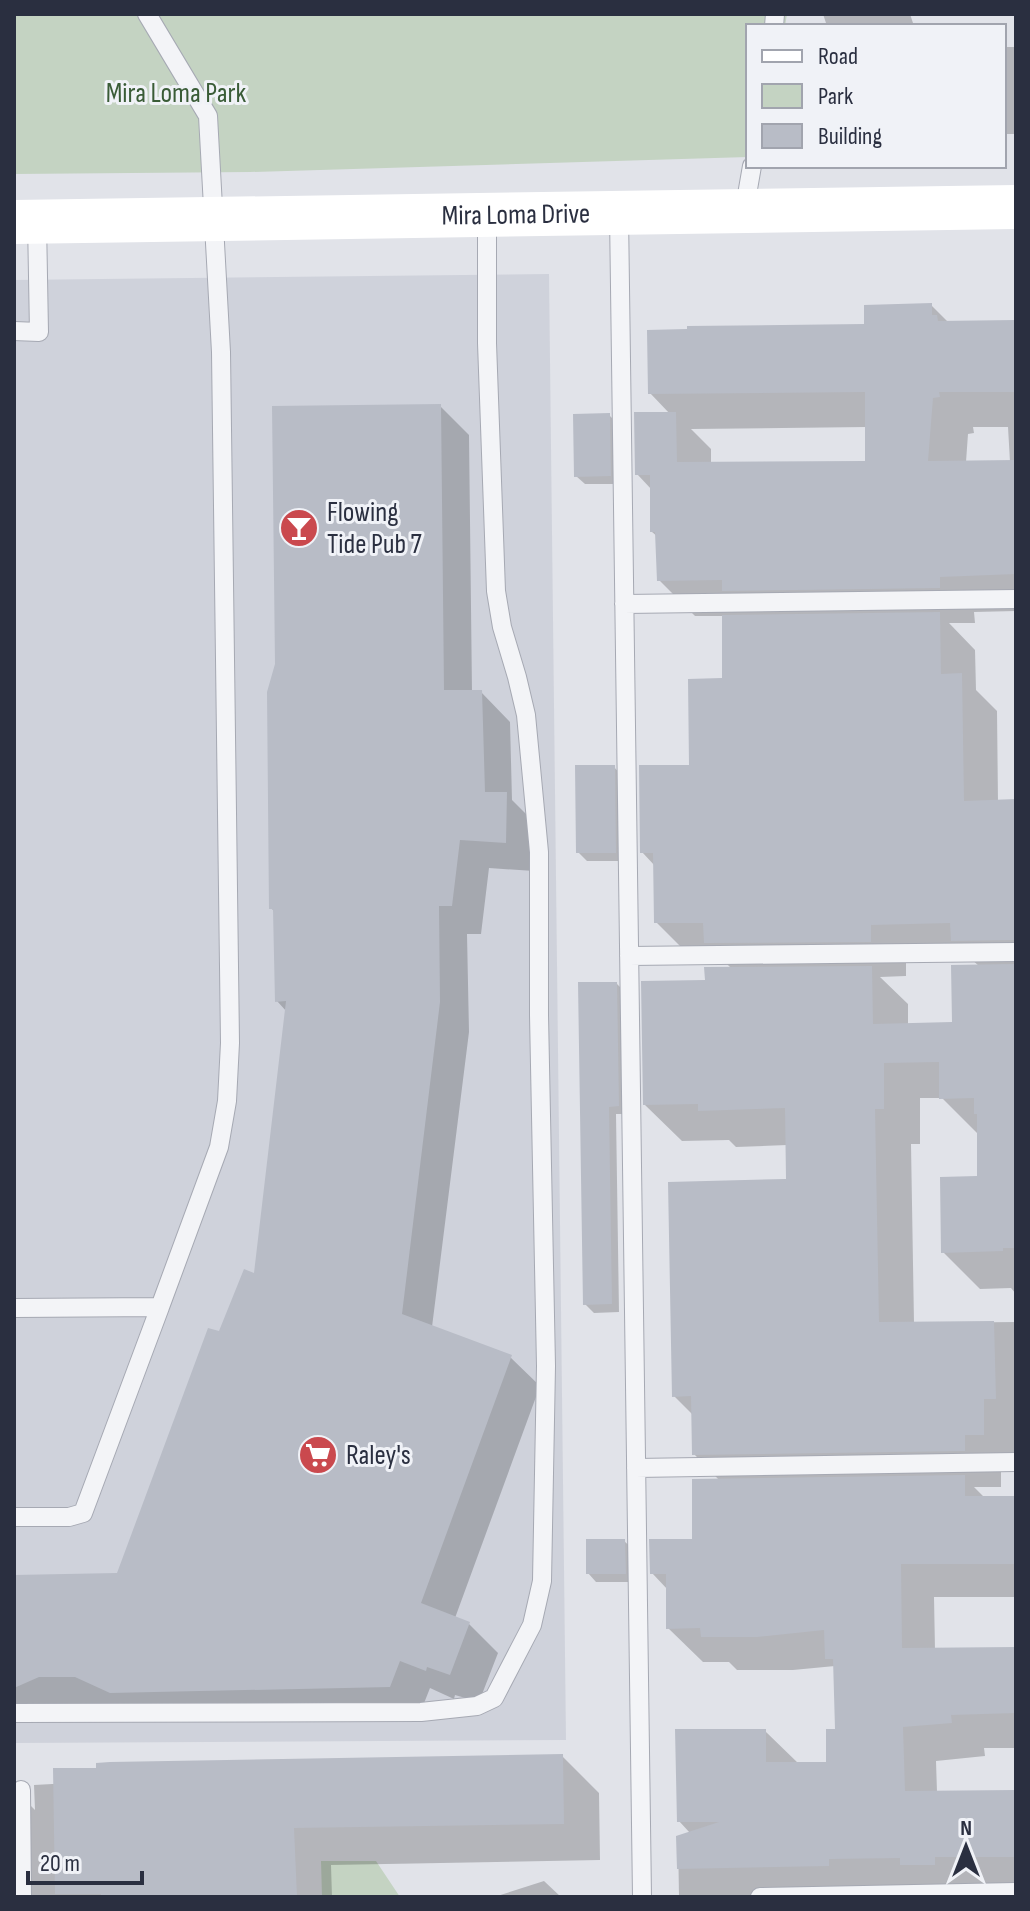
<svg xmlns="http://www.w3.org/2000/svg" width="1030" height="1911" viewBox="0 0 1030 1911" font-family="'Sofia Sans Condensed',sans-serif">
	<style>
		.built { fill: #cfd2db }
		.green { fill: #c4d3c2 }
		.shadow { fill: #0003; fill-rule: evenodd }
		.building { fill: #b8bcc6 }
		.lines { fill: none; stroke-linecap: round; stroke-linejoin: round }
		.lane-casing { stroke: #a6a9b3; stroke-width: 20 }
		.lane { stroke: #f3f4f7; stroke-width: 18 }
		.secondary { stroke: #fff; stroke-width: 44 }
		.labels { text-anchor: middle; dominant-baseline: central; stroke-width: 6; stroke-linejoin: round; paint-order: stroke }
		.park-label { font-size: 28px; fill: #3a5c37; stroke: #f0f2f7 }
		.street-label { font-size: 28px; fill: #2a2f40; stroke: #f0f2f7 }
		.poi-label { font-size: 28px; fill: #2a2f40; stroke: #f0f2f7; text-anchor: start }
	</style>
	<rect width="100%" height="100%" fill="#e1e3e9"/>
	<path class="built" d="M 549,274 L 566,1740 L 14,1743 L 14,280 Z"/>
	<path class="green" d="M 14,14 L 787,14 L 785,26 L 748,26 L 748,157 L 250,172 L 14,174 Z
		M 321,1861 L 376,1861 L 400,1897 L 322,1897 Z"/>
	<path class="shadow" d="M 823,14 L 910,14 L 914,26 L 827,26 Z
		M 1004,47 L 1016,47 L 1016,134 L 1004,134 Z
		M 931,305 L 949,323 L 1016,322 L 1016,611 L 974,612 L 975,623 L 949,623 L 975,650 L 976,690 L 997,711 L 998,802 L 1016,801 L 1016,1294 L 1011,1288 L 980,1289 L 943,1252 L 979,1178 L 979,1135 L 942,1098 L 920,1098 L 920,1144 L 911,1144 L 914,1323 L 1016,1322 L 1016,1470 L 1001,1471 L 1001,1487 L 974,1487 L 985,1498 L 1016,1498 L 1016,1597 L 934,1597 L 935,1650 L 1016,1648 L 1016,1748 L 984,1748 L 985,1756 L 936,1761 L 937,1792 L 1016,1791 L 1016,1890 L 862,1897 L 679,1897 L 678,1837 L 690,1833 L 679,1821 L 765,1731 L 799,1764 L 828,1764 L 837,1731 L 835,1666 L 793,1670 L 737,1670 L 729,1662 L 703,1662 L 668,1628 L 668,1590 L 652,1573 L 694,1541 L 720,1481 L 694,1454 L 693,1415 L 674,1396 L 788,1181 L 787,1145 L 736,1147 L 729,1140 L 682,1141 L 645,1105 L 707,982 L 732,969 L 721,958 L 692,958 L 656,922 L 655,866 L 642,852 L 691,767 L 724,680 L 724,616 L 695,616 L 659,580 L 658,537 L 652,532 L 652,490 L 637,474 L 670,414 L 650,393 ZM 867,427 L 867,463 L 711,464 L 711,449 L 691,429 ZM 973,427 L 1008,427 L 1010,462 L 966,462 L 968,434 L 974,433 ZM 971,959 L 979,966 L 954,1024 L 908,1025 L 908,1004 L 880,977 L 906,976 L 906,960 Z
		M 440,406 L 469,435 L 472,692 L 481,692 L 510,722 L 512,800 L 535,823 L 534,871 L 489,868 L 481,934 L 467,934 L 469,1032 L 432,1327 L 510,1357 L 540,1386 L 455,1618 L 469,1624 L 498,1653 L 479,1702 L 455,1695 L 454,1699 L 430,1688 L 419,1716 L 69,1705 L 31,1723 L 14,1723 L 14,1577 L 119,1575 L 220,1334 L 256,1276 L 287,1012 L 277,1001 L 275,912 L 271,908 Z
		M 609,415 L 618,424 L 618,484 L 585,484 L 576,476 Z
		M 614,767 L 622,776 L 623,861 L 587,861 L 578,852 Z
		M 617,984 L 625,992 L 627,1114 L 616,1114 L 619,1312 L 594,1313 L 585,1304 Z
		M 624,1541 L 633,1549 L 633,1582 L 596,1582 L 588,1573 Z
		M 562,1756 L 599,1793 L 600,1860 L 331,1865 L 332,1897 L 14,1897 L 14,1789 L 35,1810 L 34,1785 Z
		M 544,1881 L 561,1897 L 494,1897 Z"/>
	<path class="building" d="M 932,303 L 932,315 L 937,315 L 938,321 L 1016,320 L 1016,392 L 939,392 L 940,397 L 933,398 L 928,461 L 1016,460 L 1016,574 L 940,577 L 940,588 L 722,591 L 722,580 L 657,581 L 655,532 L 650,532 L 650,475 L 635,475 L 634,412 L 676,412 L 677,462 L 865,461 L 865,392 L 648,394 L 647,330 L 687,329 L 687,326 L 864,324 L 864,305 Z
		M 441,404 L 444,690 L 482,690 L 485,792 L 507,792 L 506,843 L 460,840 L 452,906 L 439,906 L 440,1002 L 402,1314 L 512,1355 L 421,1603 L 470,1622 L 450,1675 L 427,1667 L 426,1671 L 400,1661 L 390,1687 L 110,1693 L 75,1677 L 39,1677 L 14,1688 L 14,1575 L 117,1573 L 208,1328 L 219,1331 L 244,1269 L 254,1273 L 286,1001 L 275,1002 L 273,909 L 269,909 L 267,692 L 275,664 L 272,406 Z
		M 610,413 L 611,476 L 574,477 L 573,414 Z
		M 940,612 L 941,674 L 962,673 L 964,801 L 1016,799 L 1014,940 L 951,941 L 950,923 L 871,925 L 871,942 L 704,943 L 703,923 L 654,923 L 653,853 L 640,853 L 639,765 L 689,765 L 688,679 L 722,678 L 722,615 Z
		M 575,765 L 615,765 L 616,853 L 576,853 Z
		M 1014,964 L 1016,1248 L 1003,1248 L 1003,1251 L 941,1253 L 940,1177 L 977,1176 L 977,1114 L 974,1114 L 974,1098 L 939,1099 L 939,1062 L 884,1063 L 884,1109 L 875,1109 L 879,1322 L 994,1321 L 996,1399 L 984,1399 L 984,1435 L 965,1435 L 965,1451 L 692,1455 L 691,1396 L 672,1397 L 668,1182 L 786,1179 L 785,1108 L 698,1111 L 698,1104 L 643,1105 L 641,981 L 705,980 L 704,967 L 872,966 L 873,1024 L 952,1022 L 951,965 Z
		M 578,982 L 617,982 L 619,1106 L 609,1107 L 612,1304 L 583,1305 Z
		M 965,1475 L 965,1496 L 1016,1496 L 1016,1564 L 901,1564 L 902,1648 L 1016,1647 L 1016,1713 L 951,1715 L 952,1723 L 903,1727 L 905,1791 L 1016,1790 L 1016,1857 L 935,1857 L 935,1865 L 900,1865 L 900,1858 L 829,1859 L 829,1866 L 677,1869 L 676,1836 L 719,1822 L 677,1822 L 675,1729 L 766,1729 L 766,1762 L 826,1762 L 826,1729 L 835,1729 L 833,1659 L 825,1659 L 824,1630 L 757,1637 L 701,1637 L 700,1628 L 666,1629 L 666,1574 L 650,1574 L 649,1539 L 692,1539 L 692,1479 Z
		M 586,1539 L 625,1539 L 626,1574 L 586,1574 Z
		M 563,1754 L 564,1824 L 294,1828 L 297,1897 L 101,1897 L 101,1894 L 55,1894 L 53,1768 L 96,1768 L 96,1763 L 110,1762 Z"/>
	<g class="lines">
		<g class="lane-casing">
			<path id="lane" d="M 774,26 L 775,14
				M 744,212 L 752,166
				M 619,214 L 642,1897
				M 14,331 L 39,332 L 37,221
				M 624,604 L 1016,599
				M 629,956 L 1016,952
				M 14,1308 L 160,1307 L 219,1147 L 227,1101 L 230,1043 L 221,352 L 208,116 L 147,14
				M 636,1468 L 1016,1462
				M 14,1517 L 69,1517 L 83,1513 L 160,1307
				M 14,1713 L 421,1712 L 477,1706 L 494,1698 L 532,1625 L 542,1581 L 546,1366 L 539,1015 L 539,852 L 526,715 L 517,677 L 502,627 L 496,591 L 487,343 L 487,214
				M 21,1790 L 22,1897
				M 760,1897 L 1016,1892"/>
		</g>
		<use href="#lane" class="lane"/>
		<path class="secondary" id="s1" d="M 14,222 L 1016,207"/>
	</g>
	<defs>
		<g id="bar-disc" transform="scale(2)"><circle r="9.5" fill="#ca494e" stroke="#f0f2f7"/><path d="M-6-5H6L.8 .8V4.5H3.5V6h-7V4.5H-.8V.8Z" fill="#fff"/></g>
		<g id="supermarket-disc" transform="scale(2)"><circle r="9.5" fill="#ca494e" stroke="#f0f2f7"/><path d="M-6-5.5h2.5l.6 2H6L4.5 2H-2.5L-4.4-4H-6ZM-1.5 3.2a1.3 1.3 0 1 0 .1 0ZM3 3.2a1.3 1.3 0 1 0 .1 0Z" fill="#fff"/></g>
	</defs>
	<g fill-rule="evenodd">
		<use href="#bar-disc" x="299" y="528"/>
		<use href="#supermarket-disc" x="318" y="1455"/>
	</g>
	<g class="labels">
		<g class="park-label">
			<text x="176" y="93">Mira Loma Park</text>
		</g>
		<g class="street-label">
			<text stroke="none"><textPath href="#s1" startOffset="502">Mira Loma Drive</textPath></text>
		</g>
		<g class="poi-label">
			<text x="327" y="512">Flowing<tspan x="327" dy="32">Tide Pub 7</tspan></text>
			<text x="346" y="1455">Raley's</text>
		</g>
	</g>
	<rect width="1030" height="1911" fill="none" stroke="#2a2f40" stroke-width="32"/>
	<rect x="746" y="24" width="260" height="144" fill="#f0f2f7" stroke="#a1a4ae" stroke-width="2"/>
	<rect x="762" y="50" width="40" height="12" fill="#ffffff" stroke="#a1a4ae" stroke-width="2"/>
	<text x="818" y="64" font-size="24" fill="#2a2f40">Road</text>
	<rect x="762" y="84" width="40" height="24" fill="#c4d3c2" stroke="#a1a4ae" stroke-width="2"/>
	<text x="818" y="104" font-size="24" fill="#2a2f40">Park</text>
	<rect x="762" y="124" width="40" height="24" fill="#b8bcc6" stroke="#a1a4ae" stroke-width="2"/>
	<text x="818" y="144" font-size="24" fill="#2a2f40">Building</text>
	<g transform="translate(966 1847)" stroke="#f0f2f7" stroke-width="6" paint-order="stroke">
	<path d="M0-6L14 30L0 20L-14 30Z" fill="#2a2f40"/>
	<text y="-12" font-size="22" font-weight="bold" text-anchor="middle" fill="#2a2f40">N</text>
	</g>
	<path d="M28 1871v12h114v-12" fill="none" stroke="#2a2f40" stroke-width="4"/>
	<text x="40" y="1871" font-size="24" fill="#2a2f40" stroke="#f0f2f7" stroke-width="6" paint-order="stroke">20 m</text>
</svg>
